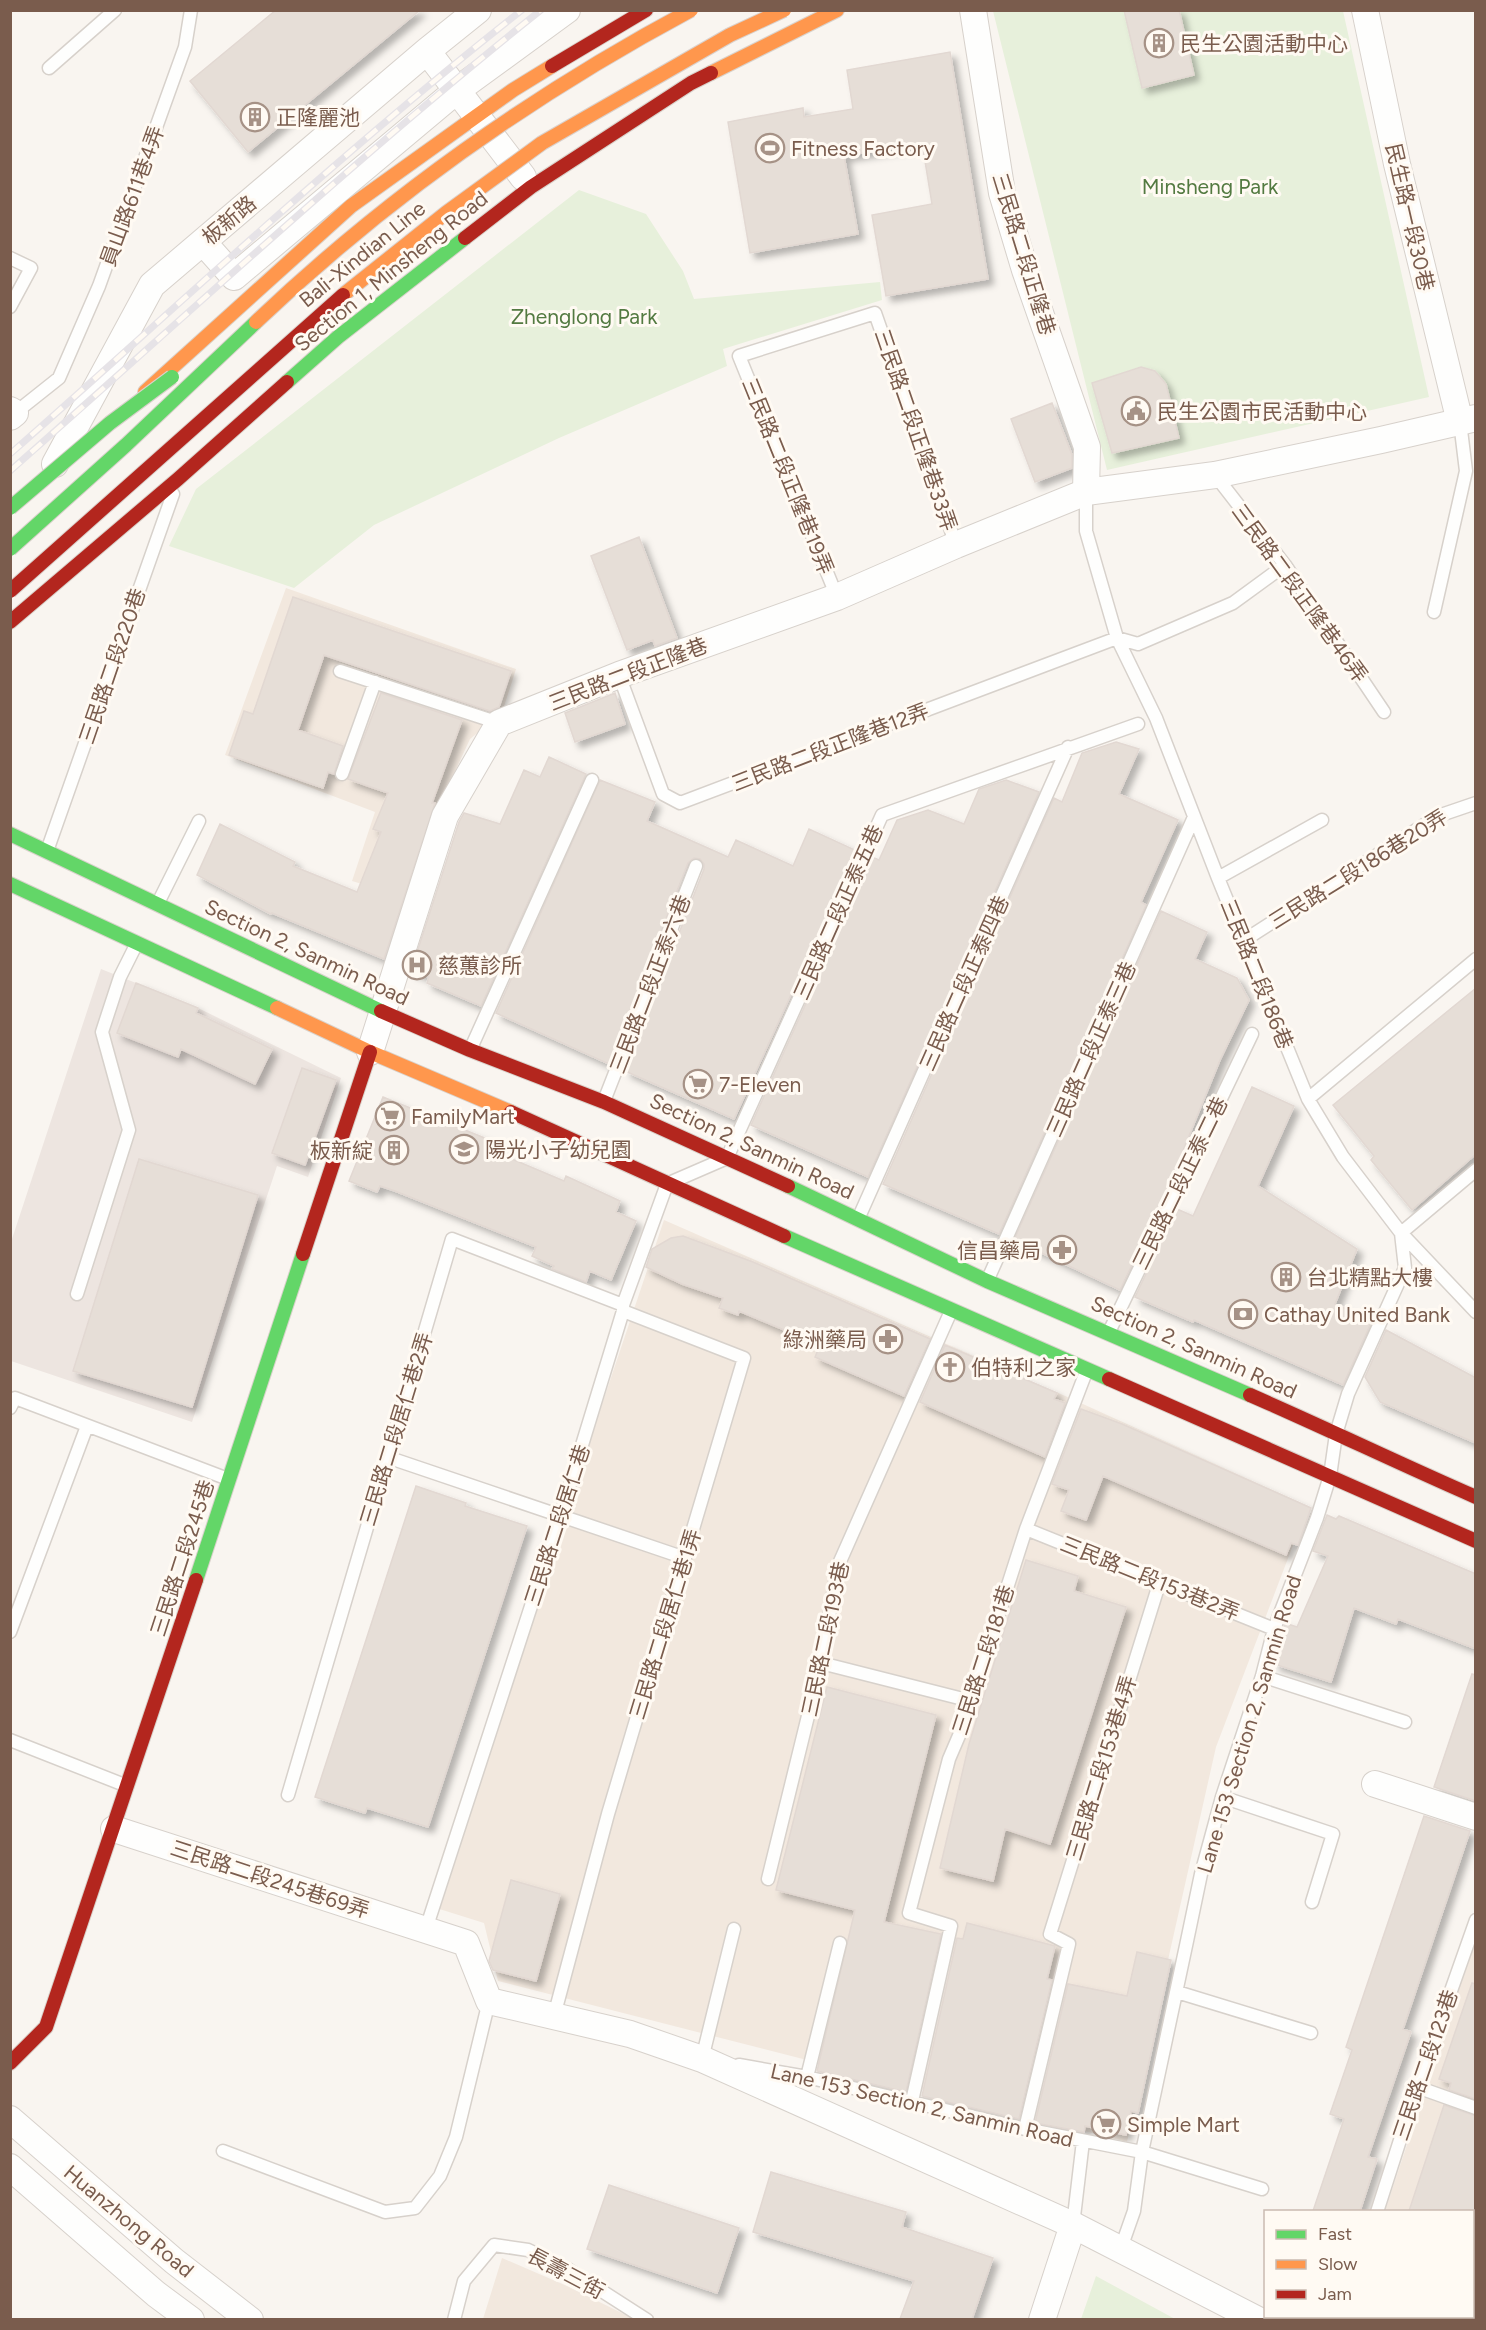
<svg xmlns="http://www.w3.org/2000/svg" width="1486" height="2330" viewBox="0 0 1486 2330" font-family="Figtree,'Noto Sans TC',sans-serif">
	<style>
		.residential { fill: #f2e8de }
		.industrial { fill: #ede5e0 }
		.park { fill: #e7f0db }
		.building { fill: #e6ded7; stroke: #e2d8d2; stroke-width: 1.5; filter: url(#shadow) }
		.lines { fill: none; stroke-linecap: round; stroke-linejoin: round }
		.lane-casing { stroke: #d7d1cb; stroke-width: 15 }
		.street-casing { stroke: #d7d1cb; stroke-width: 28 }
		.fast-casing { stroke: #d9d2cb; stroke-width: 16 }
		.slow-casing { stroke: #d9d2cb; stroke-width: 16 }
		.jam-casing { stroke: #d9d2cb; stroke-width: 16 }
		.lane { stroke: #fefefd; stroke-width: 12 }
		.street { stroke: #fefefd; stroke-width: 26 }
		.fast { stroke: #63d668; stroke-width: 14 }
		.slow { stroke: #ff974d; stroke-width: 14 }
		.jam { stroke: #b3261e; stroke-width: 14 }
		.rail-casing { stroke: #e6e3e7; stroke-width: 7 }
		.rail { stroke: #fffaf3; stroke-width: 4.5; stroke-dasharray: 14; stroke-linecap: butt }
		.fast-bridge-casing { stroke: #dad1cc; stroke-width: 16; stroke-linecap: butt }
		.slow-bridge-casing { stroke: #dad1cc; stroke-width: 16; stroke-linecap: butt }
		.jam-bridge-casing { stroke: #dad1cc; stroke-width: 16; stroke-linecap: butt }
		.fast-bridge { stroke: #63d668; stroke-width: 14 }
		.slow-bridge { stroke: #ff974d; stroke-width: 14 }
		.jam-bridge { stroke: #b3261e; stroke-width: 14 }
		.labels { text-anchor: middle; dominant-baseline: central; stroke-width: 6; stroke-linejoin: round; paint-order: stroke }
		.poi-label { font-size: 21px; fill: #7a5c4d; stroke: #fffaf3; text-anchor: start }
		.park-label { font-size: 21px; fill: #537a41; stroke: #fffaf3 }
		.street-label { font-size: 21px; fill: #7a5c4d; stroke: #fffaf3 }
	</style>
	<defs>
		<filter id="shadow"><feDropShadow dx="5.5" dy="5.5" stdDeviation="3" flood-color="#0004"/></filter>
	</defs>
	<rect width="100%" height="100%" fill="#f9f5f0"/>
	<path class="residential" d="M 286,588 L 516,669 L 502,713 L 470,739 L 398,895 L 352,881 L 375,812 L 225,755 Z
		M 664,1220 L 1063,1395 L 1308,1506 L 1216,1747 L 1127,2142 L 498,1981 L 484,1923 L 433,1907 Z
		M 1475,1940 L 1475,2319 L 1349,2320 L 1350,2316 L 1472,2316 L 1472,2212 L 1385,2211 Z
		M 502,2258 L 567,2286 L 634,2319 L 483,2319 Z"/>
	<path class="industrial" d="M 101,969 L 136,983 L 178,1057 L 198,1008 L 341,1078 L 308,1177 L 277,1166 L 192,1422 L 11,1361 L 11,1242 Z"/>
	<path class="park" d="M 993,11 L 1343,11 L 1429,397 L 1107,470 Z
		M 579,190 L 646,214 L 683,271 L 694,299 L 880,282 L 882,300 L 723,349 L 727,366 L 559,438 L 374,525 L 294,588 L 169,546 L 196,489 Z
		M 1096,2276 L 1175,2319 L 1081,2319 Z"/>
	<path class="building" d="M 276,10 L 420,10 L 248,152 L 190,81 Z
		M 1124,10 L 1179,10 L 1194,75 L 1142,88 Z
		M 950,52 L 988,279 L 886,296 L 872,215 L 932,204 L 922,143 L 844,156 L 858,234 L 750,253 L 728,122 L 803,108 L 804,117 L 853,109 L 847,70 Z
		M 1141,367 L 1155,371 L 1166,384 L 1179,438 L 1112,453 L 1092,383 Z
		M 1052,403 L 1072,455 L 1072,468 L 1035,482 L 1011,419 Z
		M 639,537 L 677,638 L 655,646 L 653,640 L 627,650 L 591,556 Z
		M 293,597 L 511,671 L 499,707 L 490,711 L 324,655 L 298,730 L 343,746 L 334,774 L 328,772 L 323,788 L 229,755 L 244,711 L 253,714 Z
		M 381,693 L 462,720 L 432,803 L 435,803 L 384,959 L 272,913 L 271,914 L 197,875 L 220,824 L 295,862 L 293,866 L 357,892 L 381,832 L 373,829 L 388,793 L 348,779 Z
		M 615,693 L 625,724 L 575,742 L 565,713 Z
		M 1116,742 L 1139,749 L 1119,794 L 1178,820 L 1141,902 L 1146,905 L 999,1234 L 883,1184 L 1054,798 L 1062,802 L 1082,753 Z
		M 549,757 L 586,774 L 481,1006 L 427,983 L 429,977 L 411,971 L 459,822 L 464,813 L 500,824 L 524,770 L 540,777 Z
		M 600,780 L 655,802 L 647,821 L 728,857 L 736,840 L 793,866 L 809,829 L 857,851 L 734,1119 L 625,1071 L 704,869 L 704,864 L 700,859 L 694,858 L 688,863 L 609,1064 L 496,1013 Z
		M 1006,780 L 1039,792 L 868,1177 L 751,1125 L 872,857 L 879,860 L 897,820 L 928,810 L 964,824 L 979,789 Z
		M 1161,911 L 1207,932 L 1195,959 L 1237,978 L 1249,1000 L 1220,1060 L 1162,1202 L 1120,1290 L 1014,1240 Z
		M 136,983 L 198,1008 L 196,1013 L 272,1049 L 255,1084 L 181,1049 L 178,1057 L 117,1033 Z
		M 1476,988 L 1476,1154 L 1412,1210 L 1371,1160 L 1374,1156 L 1333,1105 Z
		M 302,1068 L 336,1080 L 305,1165 L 272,1153 Z
		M 1252,1087 L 1294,1106 L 1258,1186 L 1357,1249 L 1335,1304 L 1371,1319 L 1371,1323 L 1343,1385 L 1194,1320 L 1193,1322 L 1135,1297 L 1177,1209 L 1193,1216 Z
		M 383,1097 L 497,1143 L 493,1151 L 564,1181 L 566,1176 L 620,1201 L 616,1212 L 636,1221 L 611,1280 L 590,1271 L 586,1282 L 552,1269 L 554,1266 L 532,1256 L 536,1247 L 395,1191 L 380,1186 L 377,1192 L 349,1181 Z
		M 139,1159 L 258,1195 L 192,1407 L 73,1371 Z
		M 683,1236 L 753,1262 L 930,1339 L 904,1396 L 815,1357 L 820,1345 L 739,1311 L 738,1315 L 719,1308 L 723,1298 L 682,1284 L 646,1267 L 652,1249 L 671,1238 Z
		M 1386,1330 L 1476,1378 L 1476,1443 L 1380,1402 L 1365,1377 Z
		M 945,1345 L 1057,1393 L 1054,1399 L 1065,1403 L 1045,1457 L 920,1402 Z
		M 1081,1409 L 1122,1424 L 1311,1508 L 1298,1545 L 1291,1543 L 1286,1555 L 1103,1476 L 1086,1520 L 1061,1511 L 1069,1490 L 1052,1484 Z
		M 416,1486 L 466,1503 L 465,1506 L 527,1526 L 428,1827 L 367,1808 L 365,1813 L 315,1797 Z
		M 1327,1515 L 1336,1519 L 1339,1516 L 1476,1574 L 1476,1649 L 1398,1619 L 1396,1624 L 1354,1608 L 1331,1682 L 1274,1664 L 1285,1623 L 1297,1627 L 1328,1556 L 1313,1551 Z
		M 1026,1560 L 1078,1576 L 1074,1591 L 1126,1607 L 1050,1844 L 1005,1829 L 993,1881 L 940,1868 L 969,1744 Z
		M 1472,1674 L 1476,1675 L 1476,1801 L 1434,1787 Z
		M 827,1687 L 936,1715 L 884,1922 L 941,1934 L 906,2092 L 817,2071 L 855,1910 L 776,1890 Z
		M 1424,1816 L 1470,1831 L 1403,2029 L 1411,2032 L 1368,2157 L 1377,2159 L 1360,2211 L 1313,2211 L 1344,2119 L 1330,2114 L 1352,2050 L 1346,2047 Z
		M 511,1880 L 560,1894 L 536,1981 L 493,1970 L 489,1961 Z
		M 967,1923 L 1055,1946 L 1047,1979 L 1052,1980 L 1019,2119 L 922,2096 L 957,1938 L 963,1939 Z
		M 1137,1952 L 1171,1960 L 1138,2113 L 1131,2111 L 1126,2135 L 1085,2126 L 1084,2132 L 1035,2123 L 1068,1984 L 1127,1996 Z
		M 1472,1983 L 1476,1984 L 1476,2099 L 1449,2090 L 1451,2083 L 1439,2079 Z
		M 1444,2105 L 1476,2116 L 1476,2211 L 1409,2211 Z
		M 771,2172 L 906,2212 L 902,2227 L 993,2258 L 972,2319 L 900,2319 L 914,2281 L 753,2232 Z
		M 609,2185 L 739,2228 L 717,2293 L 587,2249 Z"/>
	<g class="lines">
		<g class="lane-casing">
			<path id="lane" d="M 49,68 L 115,10
				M 10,258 L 31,268 L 10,307
				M 15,413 L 59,378 L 99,286 L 185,47 L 191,10
				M 1215,475 L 1285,565 L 1384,712
				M 1086,492 L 1086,531 L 1117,638 L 1156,718 L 1218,878 L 1308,1099 L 1343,1157 L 1401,1233 L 1405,1268 L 1348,1394 L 1336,1434 L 1330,1476 L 1317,1518 L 1274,1629 L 1262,1676 L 1222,1797 L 1201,1874 L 1187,1941 L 1142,2152 L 1134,2211 L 1121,2248
				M 837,597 L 739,356 L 875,313 L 956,545
				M 1434,612 L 1466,471 L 1460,422
				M 340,671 L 499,723
				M 619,675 L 663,794 L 680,803 L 1117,638 L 1138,644 L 1233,603 L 1285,565
				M 342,774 L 375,682
				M 47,851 L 173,494
				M 1218,878 L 1322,820
				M 158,903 L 199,821
				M 1243,941 L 1438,816 L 1476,803
				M 471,1048 L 592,780
				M 1308,1099 L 1476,959
				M 604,1101 L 696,866
				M 1476,1170 L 1401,1233 L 1476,1312
				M 859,1217 L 1068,747
				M 988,1279 L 1194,817
				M 77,1294 L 129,1130 L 102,1032 L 120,977 L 136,945
				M 1109,1332 L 1252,1034
				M 10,1408 L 15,1398 L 228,1479
				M 387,1457 L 685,1558
				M 1026,1529 L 1274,1629
				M 10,1632 L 87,1426
				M 821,1663 L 971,1701
				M 1262,1676 L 1405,1722
				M 10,1740 L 127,1786
				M 288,1795 L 452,1239 L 623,1305
				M 1222,1797 L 1333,1834 L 1312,1902
				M 768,1879 L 821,1663 L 838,1566 L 951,1311
				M 426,1929 L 560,1517 L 623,1311 L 623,1305 L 667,1184 L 727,1158 L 882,815 L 1138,724
				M 1177,1992 L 1311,2033
				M 554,2016 L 608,1814 L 744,1358 L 623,1311
				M 704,2059 L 702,2059 L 734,1929
				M 739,2065 L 807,2077 L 1025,2129 L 1142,2152 L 1262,2189
				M 807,2077 L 840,1943
				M 1417,2087 L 1476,2108
				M 912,2101 L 951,1926 L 909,1913 L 949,1759 L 961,1731 L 1026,1529 L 1086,1372
				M 1025,2129 L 1069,1944 L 1050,1934 L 1160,1581
				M 223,2151 L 385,2212 L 415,2208 L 440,2176 L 456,2137 L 489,2001
				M 1377,2212 L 1417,2087 L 1476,1920
				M 1073,2225 L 1083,2141
				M 454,2320 L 464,2281 L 494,2245 L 528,2250 L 566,2268 L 647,2320
				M 1343,2320 L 1344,2316"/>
		</g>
		<g class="street-casing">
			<path id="street" d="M 973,10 L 1002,193 L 1025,270 L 1087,447 L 1086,492
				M 1365,10 L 1397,164 L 1460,422
				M 427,51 L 523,177
				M 203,242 L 234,277 L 456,91 L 567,10
				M 10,410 L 15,413 L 10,417
				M 55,464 L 152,285 L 427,51 L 478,10
				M 370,1052 L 445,816 L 499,723 L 619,675 L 837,597 L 956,545 L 1086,492 L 1215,475 L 1381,440 L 1476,418
				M 1375,1784 L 1476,1817
				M 114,1829 L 466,1943 L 489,2001 L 630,2034 L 702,2059 L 1073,2225 L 1258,2320
				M 10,2119 L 174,2261 L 250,2320
				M 10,2167 L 156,2294 L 191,2320
				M 1042,2320 L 1073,2225"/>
		</g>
		<g class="fast-casing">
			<path id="fast" d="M 287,382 L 338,337 L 465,238
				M 10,834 L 381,1011
				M 10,884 L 277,1008
				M 788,1186 L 987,1281 L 1250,1395
				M 784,1236 L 1109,1379
				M 196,1580 L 303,1254"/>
		</g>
		<g class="slow-casing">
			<path id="slow" d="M 711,73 L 837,10
				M 145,392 L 351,206 L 513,90 L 552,66
				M 277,1008 L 370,1052 L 511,1112"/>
		</g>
		<g class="jam-casing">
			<path id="jam" d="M 552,66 L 646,10
				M 465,238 L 531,187 L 691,83 L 711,73
				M 10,622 L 178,479 L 287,382
				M 381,1011 L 470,1050 L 604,1102 L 788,1186
				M 511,1112 L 784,1236
				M 303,1254 L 370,1052
				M 1109,1379 L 1476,1541
				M 1250,1395 C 1326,1428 1400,1464 1476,1497
				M 10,2063 L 46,2027 L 196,1580"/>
		</g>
		<use href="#lane" class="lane"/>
		<use href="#street" class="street"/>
		<use href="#fast" class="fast"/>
		<use href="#slow" class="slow"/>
		<use href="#jam" class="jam"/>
		<g class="rail-casing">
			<path id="rail" d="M 10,454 C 180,304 344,150 522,10
				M 10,471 C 186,316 357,157 541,10"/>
		</g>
		<use href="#rail" class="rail"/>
		<g class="fast-bridge-casing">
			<path id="fast-bridge" d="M 10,508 L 110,423 L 172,377
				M 10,549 L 126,445 L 256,322"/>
		</g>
		<g class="slow-bridge-casing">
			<path id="slow-bridge" d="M 343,295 L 446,213 L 542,143 L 730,35 L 784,10
				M 256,322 C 385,199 534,94 691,10"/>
		</g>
		<g class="jam-bridge-casing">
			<path id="jam-bridge" d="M 10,591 L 343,295"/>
		</g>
		<use href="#fast-bridge" class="fast-bridge"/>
		<use href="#slow-bridge" class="slow-bridge"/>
		<use href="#jam-bridge" class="jam-bridge"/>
	</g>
	<defs>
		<g id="building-ring" transform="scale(1.5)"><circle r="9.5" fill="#fffaf3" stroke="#a69286" stroke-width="1.5"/><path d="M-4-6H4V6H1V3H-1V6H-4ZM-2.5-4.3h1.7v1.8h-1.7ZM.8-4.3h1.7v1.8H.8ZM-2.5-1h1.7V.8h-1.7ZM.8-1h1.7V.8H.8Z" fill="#a69286"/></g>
		<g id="stadium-ring" transform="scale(1.5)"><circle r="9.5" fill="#fffaf3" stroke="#a69286" stroke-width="1.5"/><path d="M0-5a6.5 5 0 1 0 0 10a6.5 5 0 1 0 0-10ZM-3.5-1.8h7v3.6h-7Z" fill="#a69286"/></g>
		<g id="civic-ring" transform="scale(1.5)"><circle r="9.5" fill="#fffaf3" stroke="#a69286" stroke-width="1.5"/><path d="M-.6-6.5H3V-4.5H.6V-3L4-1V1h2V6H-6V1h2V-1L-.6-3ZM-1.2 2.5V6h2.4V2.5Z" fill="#a69286"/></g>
		<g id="hospital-ring" transform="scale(1.5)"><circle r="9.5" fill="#fffaf3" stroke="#a69286" stroke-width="1.5"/><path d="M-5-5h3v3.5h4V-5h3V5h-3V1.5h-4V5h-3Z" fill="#a69286"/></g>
		<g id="supermarket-ring" transform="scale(1.5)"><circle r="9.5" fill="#fffaf3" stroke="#a69286" stroke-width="1.5"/><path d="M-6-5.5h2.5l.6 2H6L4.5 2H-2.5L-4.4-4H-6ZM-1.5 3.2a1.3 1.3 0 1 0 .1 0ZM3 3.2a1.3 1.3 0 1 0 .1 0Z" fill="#a69286"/></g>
		<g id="school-ring" transform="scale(1.5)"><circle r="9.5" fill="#fffaf3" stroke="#a69286" stroke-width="1.5"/><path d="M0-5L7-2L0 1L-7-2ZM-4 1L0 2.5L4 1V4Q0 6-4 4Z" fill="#a69286"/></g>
		<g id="pharmacy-ring" transform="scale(1.5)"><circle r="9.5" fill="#fffaf3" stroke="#a69286" stroke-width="1.5"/><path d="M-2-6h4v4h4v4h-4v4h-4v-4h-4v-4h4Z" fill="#a69286"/></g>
		<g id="bank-ring" transform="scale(1.5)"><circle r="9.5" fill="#fffaf3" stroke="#a69286" stroke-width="1.5"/><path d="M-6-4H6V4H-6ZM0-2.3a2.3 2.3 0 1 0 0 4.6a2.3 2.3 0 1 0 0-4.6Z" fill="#a69286"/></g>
		<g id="church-ring" transform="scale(1.5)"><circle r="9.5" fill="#fffaf3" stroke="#a69286" stroke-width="1.5"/><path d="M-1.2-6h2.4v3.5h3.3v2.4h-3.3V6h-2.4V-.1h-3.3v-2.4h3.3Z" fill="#a69286"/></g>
	</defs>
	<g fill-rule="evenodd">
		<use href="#building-ring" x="1159" y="43"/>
		<use href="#building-ring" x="255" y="117"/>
		<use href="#stadium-ring" x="770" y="148"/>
		<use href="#civic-ring" x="1136" y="411"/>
		<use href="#hospital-ring" x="417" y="965"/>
		<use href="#supermarket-ring" x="698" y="1084"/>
		<use href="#supermarket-ring" x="390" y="1116"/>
		<use href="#school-ring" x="464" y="1149"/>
		<use href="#building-ring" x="394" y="1150"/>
		<use href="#pharmacy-ring" x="1062" y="1250"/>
		<use href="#building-ring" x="1286" y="1277"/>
		<use href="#bank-ring" x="1243" y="1314"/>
		<use href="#pharmacy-ring" x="888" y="1339"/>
		<use href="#church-ring" x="950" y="1367"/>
		<use href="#supermarket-ring" x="1106" y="2124"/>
	</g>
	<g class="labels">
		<g class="poi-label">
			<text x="1180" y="43">民生公園活動中心</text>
			<text x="276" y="117">正隆麗池</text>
			<text x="791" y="148">Fitness Factory</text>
			<text x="1157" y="411">民生公園市民活動中心</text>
			<text x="438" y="965">慈蕙診所</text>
			<text x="719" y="1084">7-Eleven</text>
			<text x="411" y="1116">FamilyMart</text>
			<text x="485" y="1149">陽光小子幼兒園</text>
			<text x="373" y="1150" text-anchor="end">板新綻</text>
			<text x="1041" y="1250" text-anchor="end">信昌藥局</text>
			<text x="1307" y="1277">台北精點大樓</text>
			<text x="1264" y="1314">Cathay United Bank</text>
			<text x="867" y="1339" text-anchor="end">綠洲藥局</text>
			<text x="971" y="1367">伯特利之家</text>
			<text x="1127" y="2124">Simple Mart</text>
		</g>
		<g class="park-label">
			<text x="1210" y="186">Minsheng Park</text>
			<text x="584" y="316">Zhenglong Park</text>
		</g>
		<g class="street-label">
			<text transform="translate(132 196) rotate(-70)">員山路611巷4弄</text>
			<text transform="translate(1410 217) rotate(77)">民生路一段30巷</text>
			<text transform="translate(229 220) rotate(-40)">板新路</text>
			<text transform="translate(362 254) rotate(-39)">Bali-Xindian Line</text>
			<text transform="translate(1024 254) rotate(73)">三民路二段正隆巷</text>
			<text transform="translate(391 271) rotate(-39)">Section 1, Minsheng Road</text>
			<text transform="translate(916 430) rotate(71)">三民路二段正隆巷33弄</text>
			<text transform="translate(788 476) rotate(68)">三民路二段正隆巷19弄</text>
			<text transform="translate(1300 593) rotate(54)">三民路二段正隆巷46弄</text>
			<text transform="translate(112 666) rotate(-71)">三民路二段220巷</text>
			<text transform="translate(628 674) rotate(-21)">三民路二段正隆巷</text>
			<text transform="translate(830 747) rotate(-21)">三民路二段正隆巷12弄</text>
			<text transform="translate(1358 869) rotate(-32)">三民路二段186巷20弄</text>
			<text transform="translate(838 912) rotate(-66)">三民路二段正泰五巷</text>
			<text transform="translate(307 952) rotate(25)">Section 2, Sanmin Road</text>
			<text transform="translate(1257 974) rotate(68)">三民路二段186巷</text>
			<text transform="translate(964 983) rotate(-66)">三民路二段正泰四巷</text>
			<text transform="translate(650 984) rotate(-69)">三民路二段正泰六巷</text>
			<text transform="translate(1091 1049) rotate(-66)">三民路二段正泰三巷</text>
			<text transform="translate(752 1146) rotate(25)">Section 2, Sanmin Road</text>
			<text transform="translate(1180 1183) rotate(-64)">三民路二段正泰二巷</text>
			<text transform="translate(1194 1347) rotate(24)">Section 2, Sanmin Road</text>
			<text transform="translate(396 1429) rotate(-73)">三民路二段居仁巷2弄</text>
			<text transform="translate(557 1525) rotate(-72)">三民路二段居仁巷</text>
			<text transform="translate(182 1558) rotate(-72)">三民路二段245巷</text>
			<text transform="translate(1150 1578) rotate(22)">三民路二段153巷2弄</text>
			<text transform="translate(665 1624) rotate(-73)">三民路二段居仁巷1弄</text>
			<text transform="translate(825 1639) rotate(-78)">三民路二段193巷</text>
			<text transform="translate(983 1660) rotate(-72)">三民路二段181巷</text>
			<text transform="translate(1249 1724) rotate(-73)">Lane 153 Section 2, Sanmin Road</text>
			<text transform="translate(1101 1768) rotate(-73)">三民路二段153巷4弄</text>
			<text transform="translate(270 1879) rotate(18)">三民路二段245巷69弄</text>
			<text transform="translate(1425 2065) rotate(-71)">三民路二段123巷</text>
			<text transform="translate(922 2105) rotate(13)">Lane 153 Section 2, Sanmin Road</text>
			<text transform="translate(129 2221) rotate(40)">Huanzhong Road</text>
			<text transform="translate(566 2273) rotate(28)">長壽三街</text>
		</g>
	</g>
	<rect width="1486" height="2330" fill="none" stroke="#7a5c4d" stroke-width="24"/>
	<rect x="1264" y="2210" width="210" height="108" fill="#fffaf3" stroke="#cabbb1" stroke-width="1.5"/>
	<rect x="1276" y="2230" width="30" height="9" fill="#63d668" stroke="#cabbb1" stroke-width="1.5"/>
	<text x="1318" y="2240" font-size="18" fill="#7a5c4d">Fast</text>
	<rect x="1276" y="2260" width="30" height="9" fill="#ff974d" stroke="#cabbb1" stroke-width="1.5"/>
	<text x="1318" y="2270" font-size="18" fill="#7a5c4d">Slow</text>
	<rect x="1276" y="2290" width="30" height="9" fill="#b3261e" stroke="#cabbb1" stroke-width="1.5"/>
	<text x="1318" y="2300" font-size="18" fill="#7a5c4d">Jam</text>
</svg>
